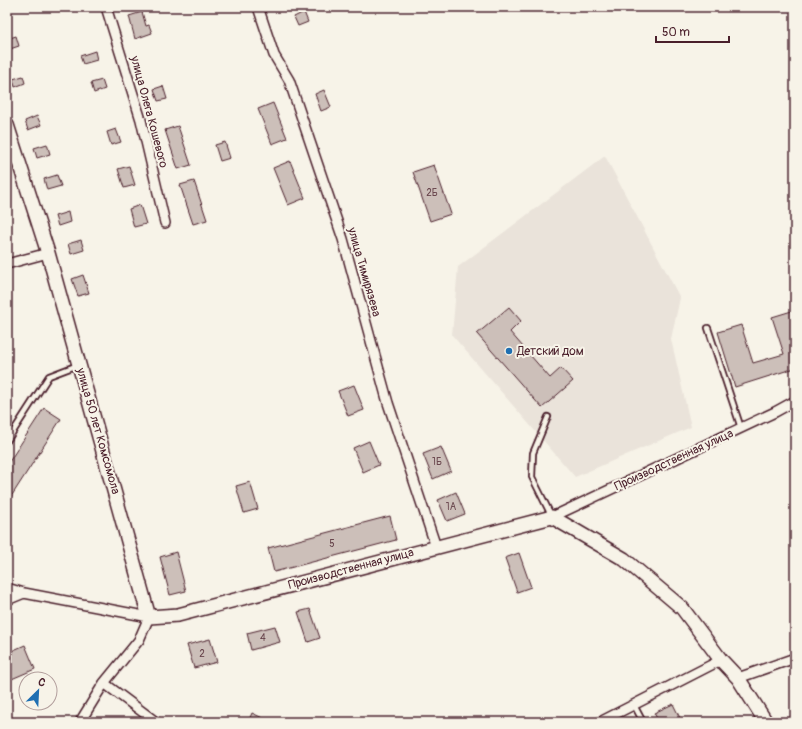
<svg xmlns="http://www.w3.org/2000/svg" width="802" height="729" viewBox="0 0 802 729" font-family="Pangolin,sans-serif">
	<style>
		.built { fill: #eae3da }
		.building { fill: #ccbfb9; stroke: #4a1f2b }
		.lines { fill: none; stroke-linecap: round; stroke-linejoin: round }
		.lane-casing { stroke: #4a1f2b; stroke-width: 8 }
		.street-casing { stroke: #4a1f2b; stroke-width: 12 }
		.secondary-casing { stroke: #4a1f2b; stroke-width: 16 }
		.lane { stroke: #f7f3e8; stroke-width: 4.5 }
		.street { stroke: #f7f3e8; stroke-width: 9 }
		.secondary { stroke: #f7f3e8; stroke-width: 13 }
		.poi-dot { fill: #1f6fb2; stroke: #f7f3e8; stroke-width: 1.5 }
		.labels { text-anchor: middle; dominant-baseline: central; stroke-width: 4; stroke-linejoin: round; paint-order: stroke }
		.number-label { font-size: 10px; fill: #6a474e }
		.street-label { font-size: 12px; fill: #4a1f2b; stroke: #f7f3e8 }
		.poi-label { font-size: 12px; fill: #4a1f2b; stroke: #f7f3e8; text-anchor: start }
	</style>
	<rect width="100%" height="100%" fill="#f7f3e8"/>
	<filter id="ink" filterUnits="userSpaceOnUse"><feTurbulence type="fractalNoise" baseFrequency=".025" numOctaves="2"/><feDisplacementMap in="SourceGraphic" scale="8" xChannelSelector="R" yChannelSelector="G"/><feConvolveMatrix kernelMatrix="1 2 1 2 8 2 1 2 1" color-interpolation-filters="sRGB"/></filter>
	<g filter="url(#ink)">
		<path class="built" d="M 605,156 L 680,298 L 671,339 L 691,427 L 575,477 L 452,335 L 458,267 Z"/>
		<path class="building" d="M 142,12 L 146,26 L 149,25 L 152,33 L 135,39 L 129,16 Z
			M 304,12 L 308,22 L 298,26 L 294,17 Z
			M 16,36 L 19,46 L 7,50 L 7,39 Z
			M 95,51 L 97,60 L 83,64 L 80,56 Z
			M 23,76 L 25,83 L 15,87 L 13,79 Z
			M 102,80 L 105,89 L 94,93 L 91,83 Z
			M 163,86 L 167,99 L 158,101 L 154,89 Z
			M 324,90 L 331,107 L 321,111 L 315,94 Z
			M 273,103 L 287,138 L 272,144 L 258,109 Z
			M 37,116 L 41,125 L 28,130 L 25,121 Z
			M 178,126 L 191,165 L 178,169 L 165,130 Z
			M 116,129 L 121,142 L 111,145 L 107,132 Z
			M 225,142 L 230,158 L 220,161 L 215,145 Z
			M 47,144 L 50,154 L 37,158 L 34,148 Z
			M 290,161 L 305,198 L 288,205 L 273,168 Z
			M 434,165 L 451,214 L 430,221 L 413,172 Z
			M 129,166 L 135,185 L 124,188 L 118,169 Z
			M 57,175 L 61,186 L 47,190 L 44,179 Z
			M 194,181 L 207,220 L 193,224 L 180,185 Z
			M 140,205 L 146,224 L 134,227 L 129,209 Z
			M 68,212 L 70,222 L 58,226 L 55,216 Z
			M 81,240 L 84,250 L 71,254 L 68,244 Z
			M 83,275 L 89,293 L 78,296 L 72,279 Z
			M 509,307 L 521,321 L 510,332 L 550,378 L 561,368 L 573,381 L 542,408 L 477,334 Z
			M 795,310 L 795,368 L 735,387 L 718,332 L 741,325 L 753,363 L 784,354 L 772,317 Z
			M 354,385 L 364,410 L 348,416 L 338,391 Z
			M 44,408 L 61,419 L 7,503 L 7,465 Z
			M 369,441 L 379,465 L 363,472 L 353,448 Z
			M 441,447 L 451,471 L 433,479 L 423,454 Z
			M 250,482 L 258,509 L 244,513 L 236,486 Z
			M 456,492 L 465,514 L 447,521 L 438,500 Z
			M 390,516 L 396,540 L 274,572 L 268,548 Z
			M 176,552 L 186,591 L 170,595 L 160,557 Z
			M 519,553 L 531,587 L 517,592 L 505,558 Z
			M 310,609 L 320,638 L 308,642 L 298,612 Z
			M 275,626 L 280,642 L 251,650 L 247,633 Z
			M 210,639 L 217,662 L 194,668 L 187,645 Z
			M 25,645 L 35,669 L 7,681 L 7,653 Z
			M 673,704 L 682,722 L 659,722 L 654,713 Z
			M 252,713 L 271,722 L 248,722 Z"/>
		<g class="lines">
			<g class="lane-casing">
				<path id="lane" d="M 708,328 L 741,428
					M 548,417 L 533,453 L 532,477 L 551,515
					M 7,441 L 49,376 L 78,365
					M 634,705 L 643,722"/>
			</g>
			<g class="street-casing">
				<path id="street" d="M 106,7 L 141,120 L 165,223
					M 258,7 L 274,55 L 289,80 L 343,239 L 388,403 L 436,547
					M 7,264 L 48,253
					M 552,517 L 775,412 L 795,401
					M 7,588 L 24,593 L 149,617 L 139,640 L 104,683 L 80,722
					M 7,600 L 24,593
					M 738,678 L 795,658
					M 104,683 L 156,722
					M 600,722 L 721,660"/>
			</g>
			<g class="secondary-casing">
				<path id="secondary" d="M 7,125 L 48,253 L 149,617 L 178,615 L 552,517 L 624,559 L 682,608 L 721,660 L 738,678 L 766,722"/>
			</g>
			<use href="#lane" class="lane"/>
			<use href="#street" class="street"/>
			<use href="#secondary" class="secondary"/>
		</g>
	</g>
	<circle class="poi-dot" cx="509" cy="351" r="4"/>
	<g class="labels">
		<g class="number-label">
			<text x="432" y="193">2Б</text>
			<text x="437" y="462">1Б</text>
			<text x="451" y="507">1А</text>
			<text x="332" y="544">5</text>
			<text x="263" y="638">4</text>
			<text x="202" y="654">2</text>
		</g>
		<g class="street-label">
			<text transform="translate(149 112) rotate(75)">улица Олега Кошевого</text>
			<text transform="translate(364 272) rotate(74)">улица Тимирязева</text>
			<text transform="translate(98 431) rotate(74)">улица 50 лет Комсомола</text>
			<text transform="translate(674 460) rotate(-25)">Производственная улица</text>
			<text transform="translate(351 569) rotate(-15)">Производственная улица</text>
		</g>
		<g class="poi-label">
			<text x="517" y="351">Детский дом</text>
		</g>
	</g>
	<rect width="802" height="729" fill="none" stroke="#f7f3e8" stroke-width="24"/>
	<rect x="12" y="12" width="778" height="705" fill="none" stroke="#4a1f2b" stroke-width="1.5" filter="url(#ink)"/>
	<g transform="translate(38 691) rotate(24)"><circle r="19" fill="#f7f3e8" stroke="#b29e9c"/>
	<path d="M0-3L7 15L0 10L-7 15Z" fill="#1f6fb2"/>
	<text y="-6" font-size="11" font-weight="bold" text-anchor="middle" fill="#4a1f2b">С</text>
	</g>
	<path d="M656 36v6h73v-6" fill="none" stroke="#4a1f2b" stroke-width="2"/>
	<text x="662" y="36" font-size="12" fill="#4a1f2b" stroke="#f7f3e8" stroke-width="3" paint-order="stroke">50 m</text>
</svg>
